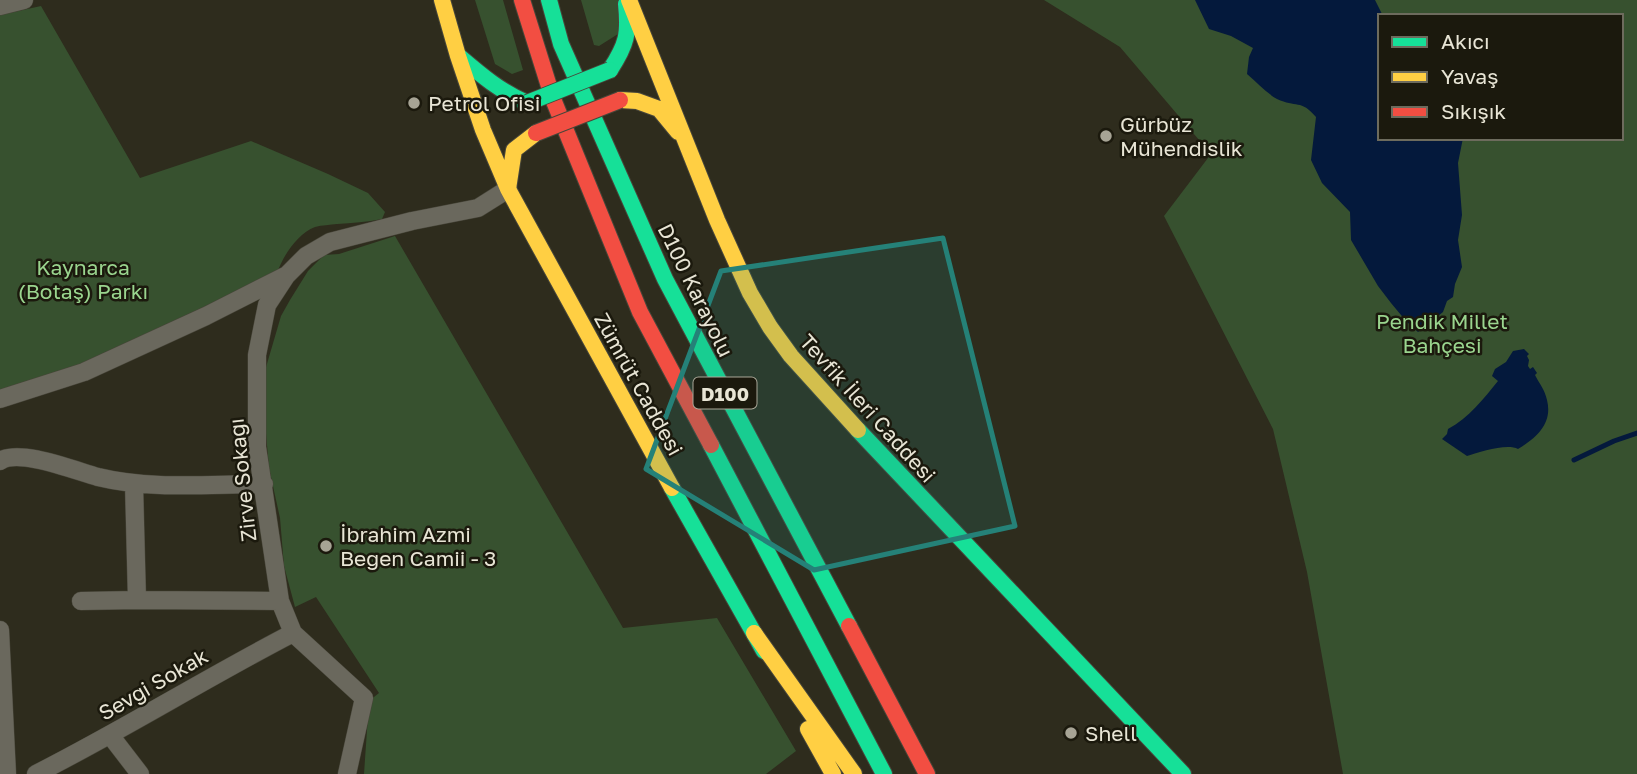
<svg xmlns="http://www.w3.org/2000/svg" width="1637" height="774" viewBox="0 0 1637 774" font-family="'Golos Text',sans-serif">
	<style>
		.green { fill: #37512f; fill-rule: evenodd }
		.water { fill: #04193c }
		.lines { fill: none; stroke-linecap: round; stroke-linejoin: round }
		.stream { stroke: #04193c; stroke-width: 5 }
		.street-casing { stroke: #48463a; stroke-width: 19 }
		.fast-casing { stroke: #48463a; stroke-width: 18 }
		.slow-casing { stroke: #48463a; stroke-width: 18 }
		.jam-casing { stroke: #48463a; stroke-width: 18 }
		.street { stroke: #6a685d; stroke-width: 18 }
		.fast { stroke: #16e098; stroke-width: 16 }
		.slow { stroke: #ffcf43; stroke-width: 16 }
		.jam { stroke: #f24e42; stroke-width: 16 }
		.fast-bridge-casing { stroke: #48463a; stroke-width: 18; stroke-linecap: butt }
		.jam-bridge-casing { stroke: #48463a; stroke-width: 18; stroke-linecap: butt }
		.fast-bridge { stroke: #16e098; stroke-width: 16 }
		.jam-bridge { stroke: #f24e42; stroke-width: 16 }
		.marked { fill: #258178; fill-opacity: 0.2; stroke: #258178; stroke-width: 5; stroke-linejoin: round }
		.poi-dot { fill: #a7a495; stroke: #1b190d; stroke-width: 2.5 }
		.labels { text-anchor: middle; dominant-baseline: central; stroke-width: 5; stroke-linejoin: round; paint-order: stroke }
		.shield { fill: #1b190d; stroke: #aaa899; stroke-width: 2 }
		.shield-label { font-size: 19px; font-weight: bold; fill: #e8e5d5 }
		.poi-label { font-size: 21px; fill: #e8e5d5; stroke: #1b190d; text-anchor: start }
		.park-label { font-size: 21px; fill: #9ad58e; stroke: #1b190d }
		.street-label { font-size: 21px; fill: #e8e5d5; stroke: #1b190d }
	</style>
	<rect width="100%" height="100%" fill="#2e2c1d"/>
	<path class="green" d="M 475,0 L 503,0 L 523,70 L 512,74 L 495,64 Z
		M 581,0 L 618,0 L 618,34 L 599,46 L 594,45 Z
		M 1044,0 L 1637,0 L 1637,774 L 1343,774 L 1307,572 L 1273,429 L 1164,216 L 1211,154 L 1120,47 ZM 1380,16 L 1621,16 L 1621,138 L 1380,138 Z
		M 41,6 L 140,178 L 251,141 L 328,174 L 368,193 L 385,212 L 382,219 C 367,222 352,223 337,224 C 330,225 322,225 315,227 C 297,234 283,256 277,273 L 73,368 L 0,390 L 0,15 Z
		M 395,236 L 623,628 L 717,618 L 796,751 L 766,774 L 364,774 L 369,701 L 379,693 L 316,597 L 295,607 L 284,566 L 280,518 L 269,468 L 263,399 L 264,374 L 281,316 L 290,300 L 308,271 L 324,255 L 339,254 Z"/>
	<path class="water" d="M 1195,0 L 1375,0 L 1383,16 L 1380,16 L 1380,138 L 1463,138 L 1458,163 L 1462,215 L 1458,240 L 1462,267 L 1455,284 L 1453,297 L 1447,301 L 1443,312 L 1418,332 L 1406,321 L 1391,303 L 1378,286 L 1351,240 L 1350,212 L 1322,183 L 1311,160 L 1316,117 C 1301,99 1296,108 1277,99 C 1266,93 1257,82 1247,74 L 1249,57 L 1253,48 L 1231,36 L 1209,29 Z
		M 1524,349 L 1529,354 L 1527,356 L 1529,360 L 1528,366 L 1530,369 L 1533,367 L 1537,373 L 1535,375 C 1539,383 1545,390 1547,400 C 1553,424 1536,438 1518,449 C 1507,443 1480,452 1467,456 L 1442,439 L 1447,434 L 1448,429 C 1469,418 1484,398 1498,381 L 1492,376 L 1495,369 L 1506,362 L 1513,351 Z"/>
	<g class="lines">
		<path class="stream" d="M 1574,460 L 1614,441 L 1637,433"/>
		<g class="street-casing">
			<path id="street" d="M 0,6 L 24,0
				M 0,399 L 84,372 L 206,316 L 285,276
				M 0,461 C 19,448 76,471 98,477 C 151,490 209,484 264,484
				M 134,484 L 137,600 L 280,601
				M 81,601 L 137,600
				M 0,630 L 7,774
				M 110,735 L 140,774
				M 36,774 C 123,730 206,678 293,633
				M 347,774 L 364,698 L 293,633 L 280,601 L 257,447 L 257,355 L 267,305 L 286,276 L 306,256 L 330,242 L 412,221 L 478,208 L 508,189"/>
		</g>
		<g class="fast-casing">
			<path id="fast" d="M 549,0 L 561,44 L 665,279 L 849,626
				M 460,57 C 481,75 501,92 527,103
				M 610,70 C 627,44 629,34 626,4
				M 858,430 L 1183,774
				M 711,445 L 884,774
				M 672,488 L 764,651"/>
		</g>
		<g class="slow-casing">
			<path id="slow" d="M 442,0 L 458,56 L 483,130 L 508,189 L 672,488
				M 629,0 L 717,220 L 750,293 L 770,327 L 791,356 L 858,430
				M 620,100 L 637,101 L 659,109 L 678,132
				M 508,189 L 514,150 L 536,133
				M 754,633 L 854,774
				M 808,729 L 833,774"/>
		</g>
		<g class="jam-casing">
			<path id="jam" d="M 522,0 L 553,99 L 640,312 L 711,445
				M 849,626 L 927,774"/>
		</g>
		<use href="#street" class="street"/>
		<use href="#fast" class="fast"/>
		<use href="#slow" class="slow"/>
		<use href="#jam" class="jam"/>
		<g class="fast-bridge-casing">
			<path id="fast-bridge" d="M 527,103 L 610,70"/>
		</g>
		<g class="jam-bridge-casing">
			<path id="jam-bridge" d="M 536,133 L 620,100"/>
		</g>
		<use href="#fast-bridge" class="fast-bridge"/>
		<use href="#jam-bridge" class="jam-bridge"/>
	</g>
	<path class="marked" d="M 943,238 L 1015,526 L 814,570 L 646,469 L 721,271 Z"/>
	<g class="poi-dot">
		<circle cx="414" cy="103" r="7"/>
		<circle cx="1106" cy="136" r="7"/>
		<circle cx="326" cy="546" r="7"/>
		<circle cx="1071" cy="733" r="7"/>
	</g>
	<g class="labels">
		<rect class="shield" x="693.5" y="377.5" width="63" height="31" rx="5"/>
		<g class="shield-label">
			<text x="725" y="393">D100</text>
		</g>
		<g class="poi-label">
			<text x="428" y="103">Petrol Ofisi</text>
			<text x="1120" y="124">Gürbüz<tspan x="1120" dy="24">Mühendislik</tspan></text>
			<text x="340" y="534">İbrahim Azmi<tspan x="340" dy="24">Beğen Camii - 3</tspan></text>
			<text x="1085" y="733">Shell</text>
		</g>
		<g class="park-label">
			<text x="83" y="267">Kaynarca<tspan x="83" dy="24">(Botaş) Parkı</tspan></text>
			<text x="1442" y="321">Pendik Millet<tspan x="1442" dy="24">Bahçesi</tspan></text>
		</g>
		<g class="street-label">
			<text transform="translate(696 290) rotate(64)">D100 Karayolu</text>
			<text transform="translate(639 384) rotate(61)">Zümrüt Caddesi</text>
			<text transform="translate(868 408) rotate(48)">Tevfik İleri Caddesi</text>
			<text transform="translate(242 480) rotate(-96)">Zirve Sokağı</text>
			<text transform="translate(153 684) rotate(-30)">Sevgi Sokak</text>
		</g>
	</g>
	<rect x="1378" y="14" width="245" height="126" fill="#1b190d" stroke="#6d6b5d" stroke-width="2"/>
	<rect x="1392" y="37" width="35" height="10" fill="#16e098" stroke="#6d6b5d" stroke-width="2"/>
	<text x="1441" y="49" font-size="21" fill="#e8e5d5">Akıcı</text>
	<rect x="1392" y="72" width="35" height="10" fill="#ffcf43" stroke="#6d6b5d" stroke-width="2"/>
	<text x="1441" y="84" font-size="21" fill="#e8e5d5">Yavaş</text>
	<rect x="1392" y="107" width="35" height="10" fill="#f24e42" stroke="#6d6b5d" stroke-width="2"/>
	<text x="1441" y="119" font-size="21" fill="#e8e5d5">Sıkışık</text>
</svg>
